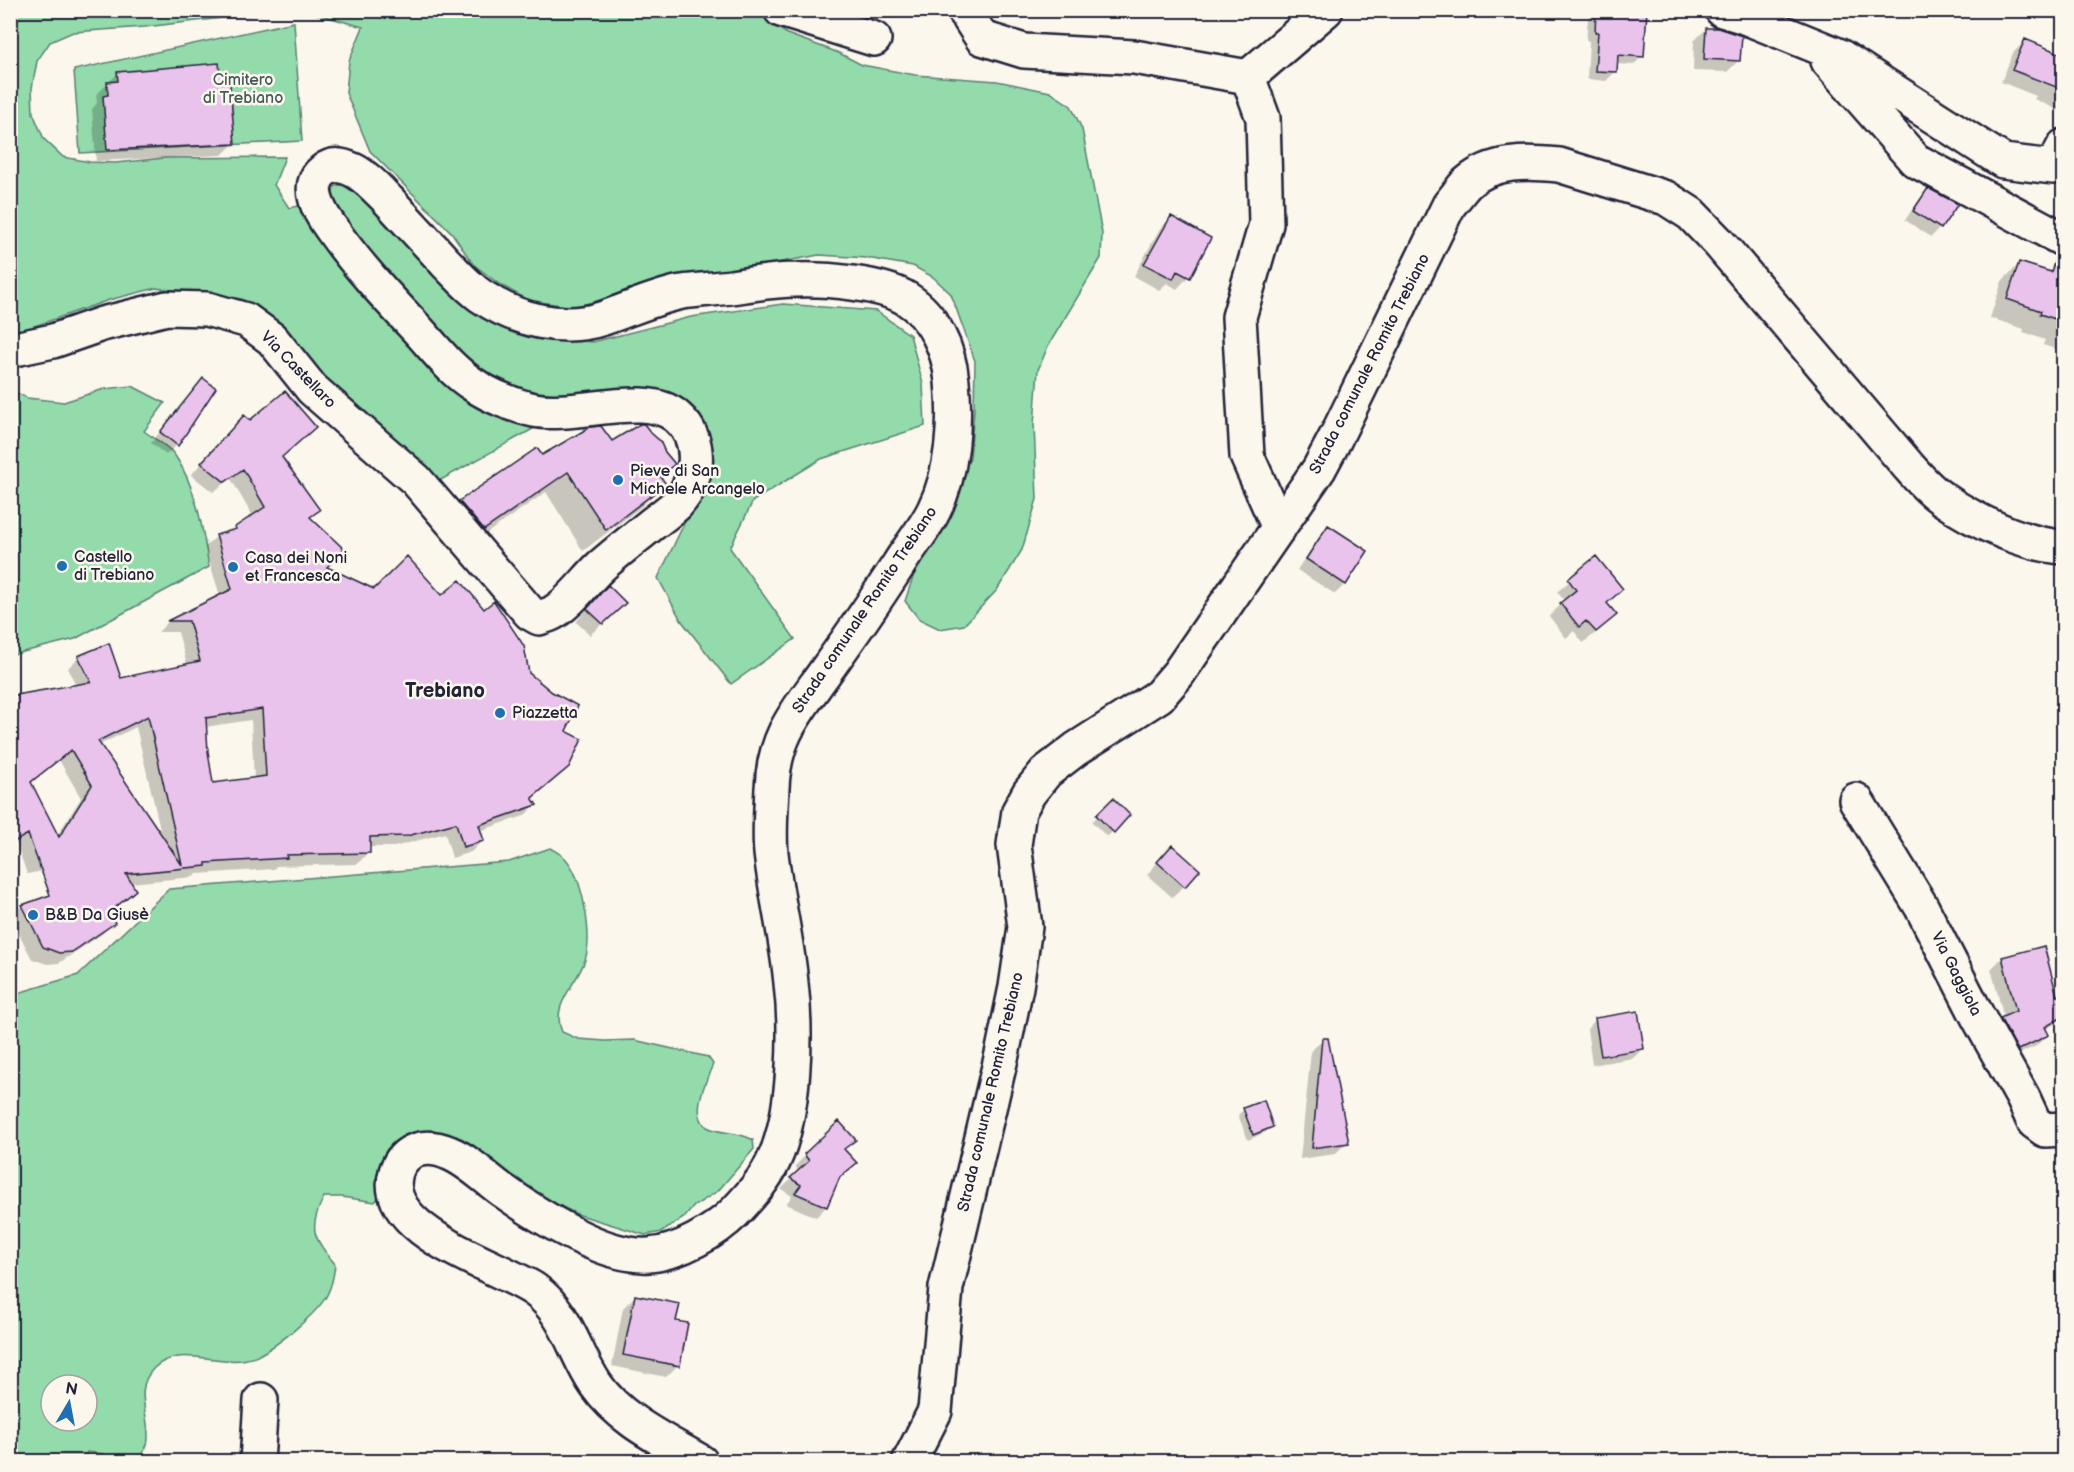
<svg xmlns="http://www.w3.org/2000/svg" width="2074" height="1472" viewBox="0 0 2074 1472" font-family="'Balsamiq Sans',sans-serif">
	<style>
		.green { fill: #93dbab; stroke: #5a7e73; stroke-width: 1.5; fill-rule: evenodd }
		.shadow { fill: #0003; fill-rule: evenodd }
		.building { fill: #e9c3ec; stroke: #22223b; stroke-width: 1.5; fill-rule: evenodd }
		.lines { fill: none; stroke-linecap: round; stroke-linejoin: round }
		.minor-casing { stroke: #22223b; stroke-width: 38 }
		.minor { stroke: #fbf7ec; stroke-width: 33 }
		.poi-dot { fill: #1f6fb2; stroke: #fbf7ec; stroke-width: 2 }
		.labels { text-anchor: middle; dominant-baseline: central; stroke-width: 5; stroke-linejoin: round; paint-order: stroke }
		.park-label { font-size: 16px; fill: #445a5d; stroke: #fbf7ec }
		.street-label { font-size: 16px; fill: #22223b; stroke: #fbf7ec }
		.poi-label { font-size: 16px; fill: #22223b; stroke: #fbf7ec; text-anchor: start }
		.quarter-label { font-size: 20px; font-weight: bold; fill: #22223b; stroke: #fbf7ec }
	</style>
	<rect width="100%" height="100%" fill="#fbf7ec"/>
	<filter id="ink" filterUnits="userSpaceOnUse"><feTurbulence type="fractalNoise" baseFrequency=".0167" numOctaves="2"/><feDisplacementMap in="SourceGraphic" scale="12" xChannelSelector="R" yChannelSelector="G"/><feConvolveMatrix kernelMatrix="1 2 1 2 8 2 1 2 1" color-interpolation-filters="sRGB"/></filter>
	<g filter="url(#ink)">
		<path class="green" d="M 11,11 L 282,11 L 145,27 L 73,32 L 50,42 L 37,61 L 32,88 L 33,113 L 44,139 L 63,157 L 90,162 L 115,163 L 165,158 L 285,157 L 274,185 L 289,208 L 304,205 L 317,230 L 540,425 L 439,481 L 416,480 L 263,315 L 242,299 L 156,288 L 109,300 L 17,332 L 10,350 Z
			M 306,11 L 764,11 L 766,19 L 787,34 L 839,53 L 862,65 L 915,75 L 997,81 L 1050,92 L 1071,106 L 1082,129 L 1102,233 L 1101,258 L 1048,346 L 1038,370 L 1034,425 L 1037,499 L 1022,550 L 997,590 L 964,625 L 940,629 L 919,619 L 905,601 L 913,577 L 970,458 L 974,410 L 975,361 L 951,294 L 933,277 L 913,266 L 867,258 L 819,255 L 665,284 L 595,306 L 566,306 L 528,300 L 499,284 L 473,264 L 452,233 L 370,151 L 346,93 L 349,61 L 363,27 Z
			M 294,22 L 302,141 L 80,153 L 74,70 Z
			M 344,183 L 353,190 L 464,303 L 486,319 L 533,337 L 593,342 L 691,317 L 783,304 L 876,311 L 910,335 L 923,384 L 925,426 L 821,459 L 753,501 L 730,548 L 795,639 L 731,684 L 681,620 L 658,578 L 694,503 L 701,432 L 526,390 L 486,372 L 447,340 L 377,268 L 331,200 L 334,187 Z
			M 132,386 L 165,403 L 144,431 C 153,438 167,445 174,454 C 196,485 203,530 209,567 L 75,639 L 11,655 L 11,390 L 27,398 L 64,402 L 104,389 Z
			M 550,848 C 555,851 561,854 565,858 C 583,877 593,936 585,960 C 577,985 550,1004 562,1032 L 578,1039 L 605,1041 L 634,1040 L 708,1057 L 713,1064 C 707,1079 689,1114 707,1127 C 718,1134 739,1131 753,1140 L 754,1149 L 718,1191 L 694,1206 L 685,1217 L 662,1232 L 645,1235 L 577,1214 L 552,1202 L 492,1163 L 424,1139 L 375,1202 L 342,1197 L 324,1197 C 307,1229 314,1238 335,1264 C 334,1275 332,1285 327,1295 C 317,1314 278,1345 259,1355 C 255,1358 247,1359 242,1360 C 213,1364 178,1345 154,1368 C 133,1389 149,1413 148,1438 C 148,1446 142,1456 136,1461 L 103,1461 L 104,1454 L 87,1452 L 85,1461 L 11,1462 L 11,995 L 78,975 L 169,889 L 509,862 ZM 51,1385 L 87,1385 L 87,1421 L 51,1421 Z"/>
		<path class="shadow" d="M 1595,10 L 1646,10 L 1643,56 L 1633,65 L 1616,64 L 1615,72 L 1606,81 L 1587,79 L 1589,41 L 1586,40 L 1588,18 Z
			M 1706,29 L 1739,60 L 1727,72 L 1693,71 L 1694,41 Z
			M 2025,41 L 2064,57 L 2062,112 L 2034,99 L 2036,96 L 2001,82 L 2013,53 Z
			M 118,73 L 234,143 L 222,155 L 96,161 L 92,109 L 97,103 L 96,95 Z
			M 1929,190 L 1940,228 L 1931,237 L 1905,220 L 1919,200 Z
			M 1171,218 L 1188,277 L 1177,289 L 1167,283 L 1159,290 L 1134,276 L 1159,230 Z
			M 2020,263 L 2064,278 L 2064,349 L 2062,351 L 2043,345 L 2045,340 L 2023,332 L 2024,329 L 1990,318 L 2002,281 Z
			M 193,391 L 177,445 L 166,455 L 151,443 Z
			M 250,422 L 314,427 L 281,458 L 318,509 L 309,518 L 325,567 L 374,591 L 442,597 L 528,674 L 564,732 L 568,767 L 531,799 L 535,805 L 524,816 L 479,831 L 482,841 L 471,852 L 452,858 L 445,833 L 394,847 L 369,847 L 369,852 L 357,864 L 276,866 L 274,869 L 197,874 L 193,877 L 130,883 L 109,913 L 114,922 L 102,934 L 59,963 L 47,964 L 32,959 L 18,932 L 10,938 L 10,911 L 122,871 L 121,856 L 27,874 L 10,825 L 10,697 L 76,686 L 68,668 L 79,657 L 120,680 L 187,665 L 178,632 L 158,632 L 168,622 L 220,596 L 205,547 L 217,536 L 233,532 L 253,517 L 231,479 L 213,492 L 191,475 L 233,429 ZM 251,720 L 254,779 L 211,785 L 205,727 ZM 136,727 L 162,837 L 99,745 ZM 59,760 L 81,798 L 56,837 L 30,783 Z
			M 611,443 L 663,453 L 673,464 L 659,477 L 664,484 L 642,506 L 583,551 L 546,492 L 461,551 L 438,524 L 460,502 L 537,450 L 542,457 Z
			M 1328,527 L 1345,584 L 1335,594 L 1297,570 L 1318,538 Z
			M 1596,558 L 1605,604 L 1603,627 L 1583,643 L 1574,631 L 1566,638 L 1549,616 L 1565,601 L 1557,592 Z
			M 596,599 L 612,614 L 590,635 L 576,622 Z
			M 1113,800 L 1128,816 L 1107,837 L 1092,822 Z
			M 1160,859 L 1184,886 L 1172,897 L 1147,875 Z
			M 2002,958 L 2056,998 L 2064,994 L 2064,1018 L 2045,1030 L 2048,1035 L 2036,1046 L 2006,1060 L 1990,1030 L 2004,1018 L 1991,969 Z
			M 1596,1019 L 1643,1049 L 1633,1058 L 1592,1065 L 1587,1029 Z
			M 1323,1039 L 1347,1142 L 1335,1154 L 1300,1159 L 1311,1051 Z
			M 1244,1109 L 1271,1126 L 1266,1132 L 1248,1140 L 1238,1115 Z
			M 838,1123 L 854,1140 L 843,1150 L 837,1179 L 826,1207 L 816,1217 L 786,1204 L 792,1196 L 781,1189 L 799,1172 L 795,1166 Z
			M 635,1296 L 674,1322 L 678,1365 L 666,1377 L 612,1366 L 623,1308 Z"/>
		<path class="building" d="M 1596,10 L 1647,10 L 1644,57 L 1618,55 L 1617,72 L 1595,71 L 1598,32 L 1595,32 Z
			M 1706,28 L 1718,28 L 1742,36 L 1740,61 L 1704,59 Z
			M 2025,39 L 2064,55 L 2064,90 L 2012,70 Z
			M 219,63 L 220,73 L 229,73 L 235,144 L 107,150 L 103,96 L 108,95 L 107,82 L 118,81 L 117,72 Z
			M 1928,188 L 1958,204 L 1941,229 L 1913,211 Z
			M 1171,216 L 1211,238 L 1190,278 L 1177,271 L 1173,279 L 1144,264 Z
			M 2056,257 L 2064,259 L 2064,322 L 2040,314 L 2041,311 L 2007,299 L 2019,262 L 2051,272 Z
			M 203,378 L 216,388 L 178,446 L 160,432 Z
			M 285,391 L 316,427 L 282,457 L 320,510 L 310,517 L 344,549 L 327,567 L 374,589 L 407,556 L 442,595 L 460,580 L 484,609 L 494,601 L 524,646 L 529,673 L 552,692 L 578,706 L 566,731 L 582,739 L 569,767 L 532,798 L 537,805 L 479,825 L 484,841 L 463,847 L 456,823 L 407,836 L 370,837 L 370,853 L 286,855 L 287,858 L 206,863 L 206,866 L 126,874 L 136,890 L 110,912 L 115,923 L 72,952 L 59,953 L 43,947 L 22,905 L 50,895 L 28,834 L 10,844 L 10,696 L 91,682 L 78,656 L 109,643 L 121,678 L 200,661 L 189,621 L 167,621 L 232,589 L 216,535 L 236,529 L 235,527 L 265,507 L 243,469 L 225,482 L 201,463 L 244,415 L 250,420 ZM 262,709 L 266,776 L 213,783 L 208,752 L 206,718 ZM 148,716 L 182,865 L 98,741 ZM 71,750 L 92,785 L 59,837 L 31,782 Z
			M 640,424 L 644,424 L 651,433 L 660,441 L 665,452 L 675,464 L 660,476 L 666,484 L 606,530 L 568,472 L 484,530 L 459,501 L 537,448 L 542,455 L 590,427 L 601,426 L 612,441 Z
			M 1328,525 L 1368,551 L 1346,585 L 1306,559 Z
			M 1596,556 L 1623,589 L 1607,603 L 1617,615 L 1596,632 L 1586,621 L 1579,627 L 1560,603 L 1576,590 L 1568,579 Z
			M 608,585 L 626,603 L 603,624 L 587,609 Z
			M 1113,798 L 1130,815 L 1114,833 L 1096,815 Z
			M 1172,845 L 1200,870 L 1185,887 L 1157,862 Z
			M 2044,946 L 2057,996 L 2064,993 L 2064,1016 L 2045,1027 L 2049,1035 L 2018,1050 L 2000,1018 L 2016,1011 L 2002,957 Z
			M 1638,1011 L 1644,1049 L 1601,1056 L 1595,1018 Z
			M 1322,1038 L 1328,1038 L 1349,1143 L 1312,1148 Z
			M 1264,1100 L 1273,1127 L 1253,1135 L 1243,1108 Z
			M 839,1121 L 856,1140 L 844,1149 L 857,1163 L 840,1177 L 827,1207 L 795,1193 L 801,1185 L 790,1178 L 809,1161 L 804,1154 Z
			M 635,1295 L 680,1304 L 676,1321 L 688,1323 L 680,1366 L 623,1355 Z"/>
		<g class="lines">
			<g class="minor-casing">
				<path id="minor" d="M 781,10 L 874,39
					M 964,10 L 982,38 L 1024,51 L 1134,57 L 1248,77 L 1263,118 L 1266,224 L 1239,317 L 1247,456 L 1279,528
					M 1722,10 L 1742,16 L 1838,55 L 2003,161 L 2053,167 L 2064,146
					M 1828,61 L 1915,160 L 2064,240
					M 1248,77 L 1326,10
					M 10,350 L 53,341 L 102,324 L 167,308 L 207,309 L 246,320 L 272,339 L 312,389 L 416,480 L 530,613 L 539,618 C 544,616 550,615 554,612 C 572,601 586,580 601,566 C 617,552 635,538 652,524 C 656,521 673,508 677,504 C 699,480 704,440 677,417 C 647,390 575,418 534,410 C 515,406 490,396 474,385 C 451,371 434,347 416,328 C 386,296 356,264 331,228 C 320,213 304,186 323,171 C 333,163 342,165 353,170 C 367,177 379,191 390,202 C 408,222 427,242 445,262 C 457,274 467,286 481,296 C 516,320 563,332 604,318 C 630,309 656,297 682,292 C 698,290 714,289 731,287 C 752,284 774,280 796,280 C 825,279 882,283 907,299 C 934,316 949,350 952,381 C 956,422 953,472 934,510 C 925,529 910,546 899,564 C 875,601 850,637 825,672 C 796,713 774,736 772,788 C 771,810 769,832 771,853 C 776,897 787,939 791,983 C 797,1033 795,1114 774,1160 C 765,1180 750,1196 735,1212 C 715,1232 679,1253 649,1255 C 604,1258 539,1216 502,1190 C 485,1178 469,1161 449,1153 C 428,1144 404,1147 396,1172 C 378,1232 499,1265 535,1290 C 568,1314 574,1353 596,1385 C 621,1421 664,1440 701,1462
					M 1856,800 L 1921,906 L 1977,1015 L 2023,1098 L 2034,1122 L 2045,1130 L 2064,1129
					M 257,1462 L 261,1400
					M 909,1462 L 935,1411 L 946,1288 L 1003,1050 L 1016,987 L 1025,927 L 1014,845 L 1019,811 L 1029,793 L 1046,772 L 1076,749 L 1159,696 L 1178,674 L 1319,469 L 1335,439 L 1449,205 C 1455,198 1461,189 1467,183 C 1493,160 1528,162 1559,165 L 1666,198 L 1691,214 L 1719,243 L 1909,467 C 1919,478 1930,491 1943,499 C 1974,521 2025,545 2064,547"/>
			</g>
			<use href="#minor" class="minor"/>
		</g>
	</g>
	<g class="poi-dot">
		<circle cx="618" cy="480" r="6"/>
		<circle cx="62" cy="566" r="6"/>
		<circle cx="233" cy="567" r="6"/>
		<circle cx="500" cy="713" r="6"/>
		<circle cx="33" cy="915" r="6"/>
	</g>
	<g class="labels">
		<g class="park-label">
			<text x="243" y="80">Cimitero<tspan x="243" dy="18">di Trebiano</tspan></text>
		</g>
		<g class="street-label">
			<text transform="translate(1370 364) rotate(-63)">Strada comunale Romito Trebiano</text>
			<text transform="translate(298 370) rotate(46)">Via Castellaro</text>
			<text transform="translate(865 610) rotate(-56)">Strada comunale Romito Trebiano</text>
			<text transform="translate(1956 974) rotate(63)">Via Gaggiola</text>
			<text transform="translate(991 1092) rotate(-77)">Strada comunale Romito Trebiano</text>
		</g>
		<g class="poi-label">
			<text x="630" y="471">Pieve di San<tspan x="630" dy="18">Michele Arcangelo</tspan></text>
			<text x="74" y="557">Castello<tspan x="74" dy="18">di Trebiano</tspan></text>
			<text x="245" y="558">Casa dei Noni<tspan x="245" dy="18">et Francesca</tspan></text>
			<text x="512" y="713">Piazzetta</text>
			<text x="45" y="915">B&amp;B Da Giusè</text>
		</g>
		<g class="quarter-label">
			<text x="445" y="691">Trebiano</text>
		</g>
	</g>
	<rect width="2074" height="1472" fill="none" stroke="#fbf7ec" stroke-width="36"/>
	<rect x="18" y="18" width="2038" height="1436" fill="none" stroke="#22223b" stroke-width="2" filter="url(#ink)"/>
	<g transform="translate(69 1403) rotate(10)"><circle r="28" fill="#fbf7ec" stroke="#a4a2a5" stroke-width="1.5"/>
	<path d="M0-4.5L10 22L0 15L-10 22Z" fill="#1f6fb2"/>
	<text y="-9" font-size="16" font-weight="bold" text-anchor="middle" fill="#22223b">N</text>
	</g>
</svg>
